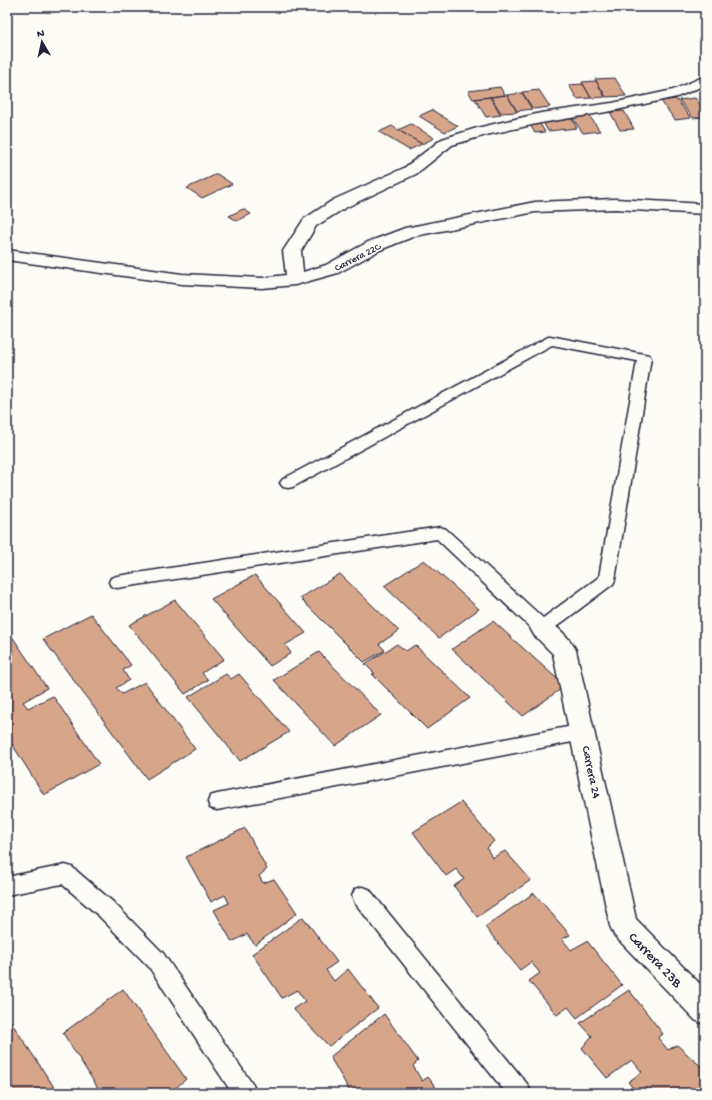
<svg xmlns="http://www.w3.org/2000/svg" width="712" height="1100" viewBox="0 0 712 1100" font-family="'Gochi Hand',sans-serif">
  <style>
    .building { fill: #d7a68a; stroke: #22223b }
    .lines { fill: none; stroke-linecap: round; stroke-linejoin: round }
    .lane-casing { stroke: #22223b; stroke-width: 3 }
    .street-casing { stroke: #22223b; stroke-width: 3 }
    .lane { fill: #fdfcf7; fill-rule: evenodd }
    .street { fill: #fdfcf7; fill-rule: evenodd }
    .labels { text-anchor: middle; stroke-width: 3; stroke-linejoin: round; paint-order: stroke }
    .far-street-label { font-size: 10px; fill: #22223b; stroke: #fdfcf7 }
    .street-label { font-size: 12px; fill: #22223b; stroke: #fdfcf7 }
    .near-street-label { font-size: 14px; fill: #22223b; stroke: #fdfcf7 }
  </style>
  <rect width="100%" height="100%" fill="#fdfcf7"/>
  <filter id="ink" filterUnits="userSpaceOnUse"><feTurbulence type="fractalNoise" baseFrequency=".025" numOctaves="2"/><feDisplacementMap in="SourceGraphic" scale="8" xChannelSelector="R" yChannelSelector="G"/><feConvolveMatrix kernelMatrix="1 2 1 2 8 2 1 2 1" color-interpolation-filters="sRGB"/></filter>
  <g filter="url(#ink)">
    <!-- building -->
    <g class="building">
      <polygon points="615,78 626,96 606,97 595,79"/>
      <polygon points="596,81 605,97 591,98 582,82"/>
      <polygon points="583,84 591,98 577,99 569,85"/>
      <polygon points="500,87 505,95 473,99 468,91"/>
      <polygon points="539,90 550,107 533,109 522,92"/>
      <polygon points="522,93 532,109 517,111 507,95"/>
      <polygon points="507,95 517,112 501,113 491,97"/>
      <polygon points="490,97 501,115 486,117 475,99"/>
      <polygon points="695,98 705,111 705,117 693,118 679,100"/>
      <polygon points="676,99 691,118 675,120 661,101"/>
      <polygon points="432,110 458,126 445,132 419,116"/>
      <polygon points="624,111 634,129 620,130 610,112"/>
      <polygon points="588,114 600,131 583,133 571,116"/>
      <polygon points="572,119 577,128 548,131 543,122"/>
      <polygon points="411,124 434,138 422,144 398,130"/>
      <polygon points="540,124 545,132 535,133 530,125"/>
      <polygon points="392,126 398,130 422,144 409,150 379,132"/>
      <polygon points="217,174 232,184 202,198 187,188"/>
      <polygon points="243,209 251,214 237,221 229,216"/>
      <polygon points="705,461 705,522 701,521"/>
      <polygon points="424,560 479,609 439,638 384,586"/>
      <polygon points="340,574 399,631 379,644 385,650 364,662 300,598"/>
      <polygon points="255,575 306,633 285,645 291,653 270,666 211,599"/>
      <polygon points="175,600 224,659 202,673 208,680 185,694 129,625"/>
      <polygon points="91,614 131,665 123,670 129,680 116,688 122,694 145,682 195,749 147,779 43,639"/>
      <polygon points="493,621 565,686 523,716 452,649"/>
      <polygon points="7,629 47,688 23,702 28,708 53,696 99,764 44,795 7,736"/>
      <polygon points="397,644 406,651 415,645 470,698 427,729 372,674 375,674 365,664"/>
      <polygon points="319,652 381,715 335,746 274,680"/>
      <polygon points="226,674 231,679 239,674 289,732 240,761 188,697"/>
      <polygon points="461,802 494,841 487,848 492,858 505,851 531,880 477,917 454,886 464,879 456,869 446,876 413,832"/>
      <polygon points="245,828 267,869 259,876 263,883 274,879 297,913 255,945 247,934 232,942 214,910 229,903 225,895 211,902 186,857"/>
      <polygon points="534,893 570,935 562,939 571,950 587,941 622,985 577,1018 568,1007 557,1015 529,981 540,973 531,962 520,970 485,927"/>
      <polygon points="303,917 337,962 326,970 334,981 348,969 378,1008 329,1046 293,1009 305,1001 297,990 282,998 252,954"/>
      <polygon points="123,989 186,1079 170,1093 101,1093 63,1033"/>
      <polygon points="629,990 663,1034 658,1038 668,1050 677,1045 705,1070 705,1093 637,1093 628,1082 642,1072 632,1060 607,1078 582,1048 592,1036 580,1023"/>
      <polygon points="384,1014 418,1061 413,1066 422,1081 428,1077 440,1093 351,1093 330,1057"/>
      <polygon points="7,1016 58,1093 7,1093"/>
    </g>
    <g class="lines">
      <!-- lane casing -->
      <g class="lane-casing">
        <g id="lane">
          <polygon points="550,336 644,354 649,355 651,358 615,580 613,584 548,633 542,635 536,633 437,539 117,588 111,586 109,582 111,578 117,576 440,527 446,529 543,618 599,577 637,361 552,345 293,487 288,488 283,487 280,483 283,479"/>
          <polygon points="583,724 589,727 592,732 589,737 583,740 217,810 210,808 208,802 210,796 217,794"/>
          <polygon points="65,865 72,867 113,902 163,953 253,1085 256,1093 232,1093 149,967 99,916 62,884 7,895 7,877"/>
          <polygon points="362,887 369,889 528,1085 531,1093 506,1093 355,903 352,896 355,889"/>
        </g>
      </g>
      <!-- street casing -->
      <g class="street-casing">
        <g id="street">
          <polygon points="705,76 705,85 677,97 612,111 541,123 486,135 452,145 416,174 345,208 316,226 301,251 303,272 326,265 368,242 405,228 535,202 615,199 705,204 705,214 615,209 535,212 415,236 380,250 338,273 295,285 262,288 182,284 7,260 7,250 182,274 262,278 286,275 283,251 304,219 333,200 404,168 442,139 477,128 541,113 612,103 673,90"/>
          <path d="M542,619C555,623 569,637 576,650L636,919L705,989V1025L695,1020L614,935L610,926L553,654L534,635L530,628L534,621Z"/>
        </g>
      </g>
      <!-- lane -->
      <use href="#lane" class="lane"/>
      <!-- street -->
      <use href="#street" class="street"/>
    </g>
  </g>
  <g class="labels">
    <!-- far-street labels -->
    <g class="far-street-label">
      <text transform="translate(357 256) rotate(-27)" y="4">Carrera 22C</text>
    </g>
    <!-- street labels -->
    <g class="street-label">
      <text transform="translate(592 772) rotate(78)" y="4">Carrera 24</text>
    </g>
    <!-- near-street labels -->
    <g class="near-street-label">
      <text transform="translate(656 959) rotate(46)" y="5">Carrera 23B</text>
    </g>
  </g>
  <!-- margin -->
  <rect width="712" height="1100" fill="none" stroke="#fdfcf7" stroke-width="24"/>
  <rect x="12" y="12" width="688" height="1076" fill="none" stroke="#22223b" stroke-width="1.5" filter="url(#ink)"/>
  <!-- north arrow -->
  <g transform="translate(42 42) rotate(351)" stroke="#fdfcf7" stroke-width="3" paint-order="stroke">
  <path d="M0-3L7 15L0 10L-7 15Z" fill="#22223b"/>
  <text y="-6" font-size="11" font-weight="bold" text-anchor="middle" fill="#22223b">N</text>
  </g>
</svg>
